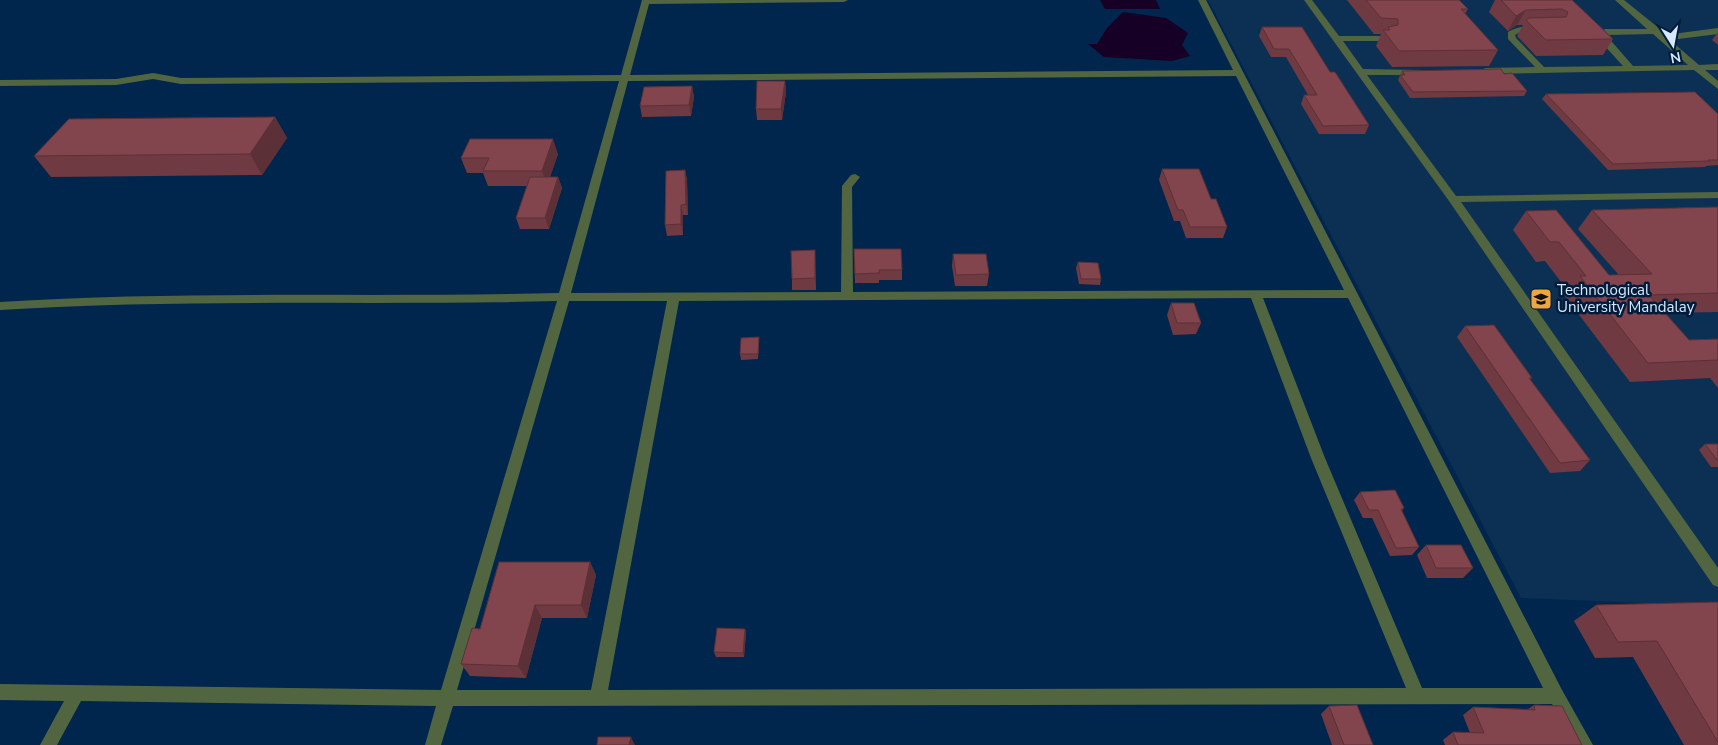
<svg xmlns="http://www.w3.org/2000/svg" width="1718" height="745" viewBox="0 0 1718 745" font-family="'Nunito Sans',sans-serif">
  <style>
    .built { fill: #0c3053 }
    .water { fill: #170025 }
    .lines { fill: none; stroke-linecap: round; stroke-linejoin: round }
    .minor { fill: #516640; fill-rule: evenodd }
    .wall { fill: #703a42 }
    .shaded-wall { fill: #5b3036 }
    .building { fill: #82444d; stroke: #5b3036 }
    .labels { text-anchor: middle; stroke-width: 5; stroke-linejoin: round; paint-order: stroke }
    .poi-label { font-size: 15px; fill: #d6e8fc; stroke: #001c3a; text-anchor: start }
  </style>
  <rect width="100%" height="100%" fill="#00264d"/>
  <!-- built -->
  <polygon class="built" points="1208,0 1718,0 1718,606 1521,598"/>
  <!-- water -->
  <g class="water">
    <polygon points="1100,0 1156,0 1160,9 1105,9"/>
    <polygon points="1123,12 1166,18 1188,33 1182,45 1190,56 1172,61 1104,57 1088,44 1097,44 1107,28"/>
  </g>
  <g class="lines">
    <!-- minor -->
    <g class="minor">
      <path d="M642,0H848L844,2L649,4L630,75L1233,70L1198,0H1206L1562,690L1593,745H1576L1552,704L453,706L441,745H425L436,706L81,701L57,745H40L64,701L0,700V684L441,690L557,301C371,306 185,298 0,310V302C186,290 373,298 559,293L619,81L181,84L153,79L116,85L0,86V80L116,79L153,73L181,78L621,75ZM1236,76L1344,290L853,292L852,187L860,177L855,174L851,175L842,186L841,292L571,293L628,81ZM1251,298L1311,458L1406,688L608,690L679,301ZM1263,298H1348L1543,688H1422L1325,458ZM569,301H667L591,690H457Z"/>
      <polygon points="1304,0 1312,0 1339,36 1389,36 1389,40 1386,41 1343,41 1363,69 1421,70 1421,74 1418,75 1367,75 1456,196 1718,192 1718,198 1461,202 1718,568 1718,587 1713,585 1449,201"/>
      <path d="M1615,0H1624L1660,29L1665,35L1718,28V34L1670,40L1699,65L1718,64V70H1705L1718,81V89L1694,70L1485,74L1481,71L1485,68L1535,67L1508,39V32C1517,26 1534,24 1542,30C1535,36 1524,29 1515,35L1516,38L1544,67L1623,66L1603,44L1598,35L1605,29H1647ZM1653,34L1688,65L1633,66L1606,35Z"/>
    </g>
  </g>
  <!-- wall -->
  <g class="wall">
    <polygon points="1347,0 1459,0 1468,9 1465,14 1498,50 1489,66 1392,67 1376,46 1381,34 1374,34"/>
    <polygon points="1495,0 1572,0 1613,39 1603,55 1536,56 1517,36 1523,25 1517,25 1508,31 1489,12"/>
    <polygon points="1262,27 1330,72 1369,125 1365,134 1319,134 1301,104 1304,95 1308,95 1286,57 1271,57 1259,36"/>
    <polygon points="1718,32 1718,45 1712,40"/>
    <polygon points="1402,71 1504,74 1527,91 1524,96 1410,98 1398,80"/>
    <polygon points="785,81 786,92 782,120 757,120 756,109"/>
    <polygon points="692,86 694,97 691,116 642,117 640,106"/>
    <polygon points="1546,94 1718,114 1718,165 1706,166 1705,167 1608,170 1542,99"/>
    <polygon points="275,117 287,138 262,175 51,177 34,156"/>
    <polygon points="558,154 550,177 558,177 562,188 549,229 520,229 516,218 527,186 488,186 483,173 467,173 461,158"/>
    <polygon points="1162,169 1211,199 1227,227 1223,238 1186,238 1180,221 1174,221 1159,180"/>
    <polygon points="685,170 687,180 688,215 683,215 683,235 667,236 665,225"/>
    <polygon points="1718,207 1718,312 1665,313 1689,340 1718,339 1718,388 1710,378 1630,382 1564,295 1568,291 1545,261 1536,262 1513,230 1526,211 1609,275 1619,275 1578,229 1592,210"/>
    <polygon points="854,249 902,270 902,280 879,280 879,283 855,283"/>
    <polygon points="815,250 816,290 792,290 792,279"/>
    <polygon points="953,254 989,274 987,286 955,286 952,266"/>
    <polygon points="1078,262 1101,279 1100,285 1079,284 1076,268"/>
    <polygon points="1171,303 1201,323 1196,334 1173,335 1167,315"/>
    <polygon points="1465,326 1532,378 1530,379 1590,460 1580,471 1550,473 1457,337"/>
    <polygon points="759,337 759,343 758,359 741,360 740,354"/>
    <polygon points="1705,444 1718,444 1718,467 1711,467 1699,450"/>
    <polygon points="1360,492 1404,508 1402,511 1419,547 1412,555 1390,556 1372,518 1363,518 1354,500"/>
    <polygon points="1426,545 1473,568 1463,578 1427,578 1417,555"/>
    <polygon points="590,562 596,575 587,618 542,618 526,678 470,676 461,664 480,629"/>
    <polygon points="1718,602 1718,745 1684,745 1633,657 1595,658 1574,621 1596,605"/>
    <polygon points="745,629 746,633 744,657 716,657 714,652"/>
    <polygon points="1534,705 1582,745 1445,745 1443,740 1453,732 1470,733 1463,715 1473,707 1528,709"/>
    <polygon points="1329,706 1373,745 1332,745 1321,714"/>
  </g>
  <!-- shaded-wall -->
  <g class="shaded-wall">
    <polygon points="1526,10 1517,25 1508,31 1516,16"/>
    <polygon points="785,81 786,92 782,120 781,109"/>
    <polygon points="692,86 694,97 691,116 689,105"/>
    <polygon points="275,117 287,138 262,175 250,154"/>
    <polygon points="553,139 558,154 547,186 542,171"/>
    <polygon points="685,170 687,180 688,215 686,204"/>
    <polygon points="558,177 562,188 549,229 545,218"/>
    <polygon points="681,205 683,215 683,235 681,224"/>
    <polygon points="590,562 596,575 587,618 581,605"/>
    <polygon points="535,605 542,618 526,678 518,666"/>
    <polygon points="745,629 746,633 744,657 743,653"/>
    <polygon points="631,737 635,745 629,745"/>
  </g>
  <!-- building -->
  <g class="building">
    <polygon points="1366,0 1459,0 1468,9 1461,9 1498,50 1399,51 1383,30 1390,30 1388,27 1398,25 1398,19 1381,18"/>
    <polygon points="1501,0 1572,0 1613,39 1546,40 1526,20 1529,18 1566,17 1568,12 1562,9 1526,10 1516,16"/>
    <polygon points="1262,27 1302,27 1330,72 1335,72 1369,125 1323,126 1304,95 1317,95 1289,49 1274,49"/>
    <polygon points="1501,69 1504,74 1512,73 1527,91 1413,92 1400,75 1405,75 1402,71"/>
    <polygon points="757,81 785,81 781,109 756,109"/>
    <polygon points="692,86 689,105 640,106 644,87"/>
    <polygon points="1695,92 1718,114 1718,160 1708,160 1710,161 1613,164 1546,94"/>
    <polygon points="275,117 250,154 34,156 69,119"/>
    <polygon points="470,139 553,139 542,171 483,171 489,158 461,158"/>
    <polygon points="1162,169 1199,169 1211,199 1216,199 1227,227 1190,227 1183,210 1178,210"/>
    <polygon points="685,170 686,204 681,205 681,224 665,225 666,171"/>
    <polygon points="530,177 558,177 545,218 516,218"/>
    <polygon points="1718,207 1718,293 1649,295 1689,340 1718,339 1718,360 1648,363 1580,276 1586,276 1559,242 1550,242 1526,211 1556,210 1609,275 1652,274 1592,210"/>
    <polygon points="854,249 901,249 902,270 879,270 880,273 855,274"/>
    <polygon points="815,250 815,278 792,279 791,251"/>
    <polygon points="953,254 986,254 989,274 956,275"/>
    <polygon points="1078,262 1098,263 1101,279 1081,279"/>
    <polygon points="1171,303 1194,303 1201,323 1177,323"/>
    <polygon points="1494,325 1532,378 1529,378 1590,460 1560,463 1465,326"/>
    <polygon points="759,337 758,354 740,354 741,338"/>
    <polygon points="1705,444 1718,444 1718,461"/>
    <polygon points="1395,490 1404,508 1401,509 1419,547 1396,548 1378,510 1369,510 1360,492"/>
    <polygon points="1426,545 1461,545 1473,568 1436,568"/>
    <polygon points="499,562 590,562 581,605 535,605 518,666 461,664 472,628 480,629"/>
    <polygon points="1718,602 1718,742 1657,641 1618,642 1596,605"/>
    <polygon points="717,628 745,629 743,653 714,652"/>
    <polygon points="1357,705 1373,745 1344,745 1329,706"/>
    <polygon points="1534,705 1562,706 1582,745 1458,745 1453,732 1484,733 1473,707 1535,710"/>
    <polygon points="598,737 631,737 629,745 597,745"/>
  </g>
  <!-- icons -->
  <defs>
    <g id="university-square" transform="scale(1.125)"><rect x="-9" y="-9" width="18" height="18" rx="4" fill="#f0a63e" stroke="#001c3a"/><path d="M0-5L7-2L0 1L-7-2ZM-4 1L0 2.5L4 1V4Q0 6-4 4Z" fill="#111"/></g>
  </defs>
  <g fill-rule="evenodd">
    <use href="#university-square" x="1541" y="299"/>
  </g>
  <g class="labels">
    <!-- poi labels -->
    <g class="poi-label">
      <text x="1557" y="295">Technological<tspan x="1557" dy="17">University Mandalay</tspan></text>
    </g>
  </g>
  <!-- north arrow -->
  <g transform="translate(1673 45) rotate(169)" stroke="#001c3a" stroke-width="4" paint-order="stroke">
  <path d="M0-4L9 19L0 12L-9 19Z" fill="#d6e8fc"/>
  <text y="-8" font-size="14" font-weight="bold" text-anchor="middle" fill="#d6e8fc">N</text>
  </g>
</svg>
